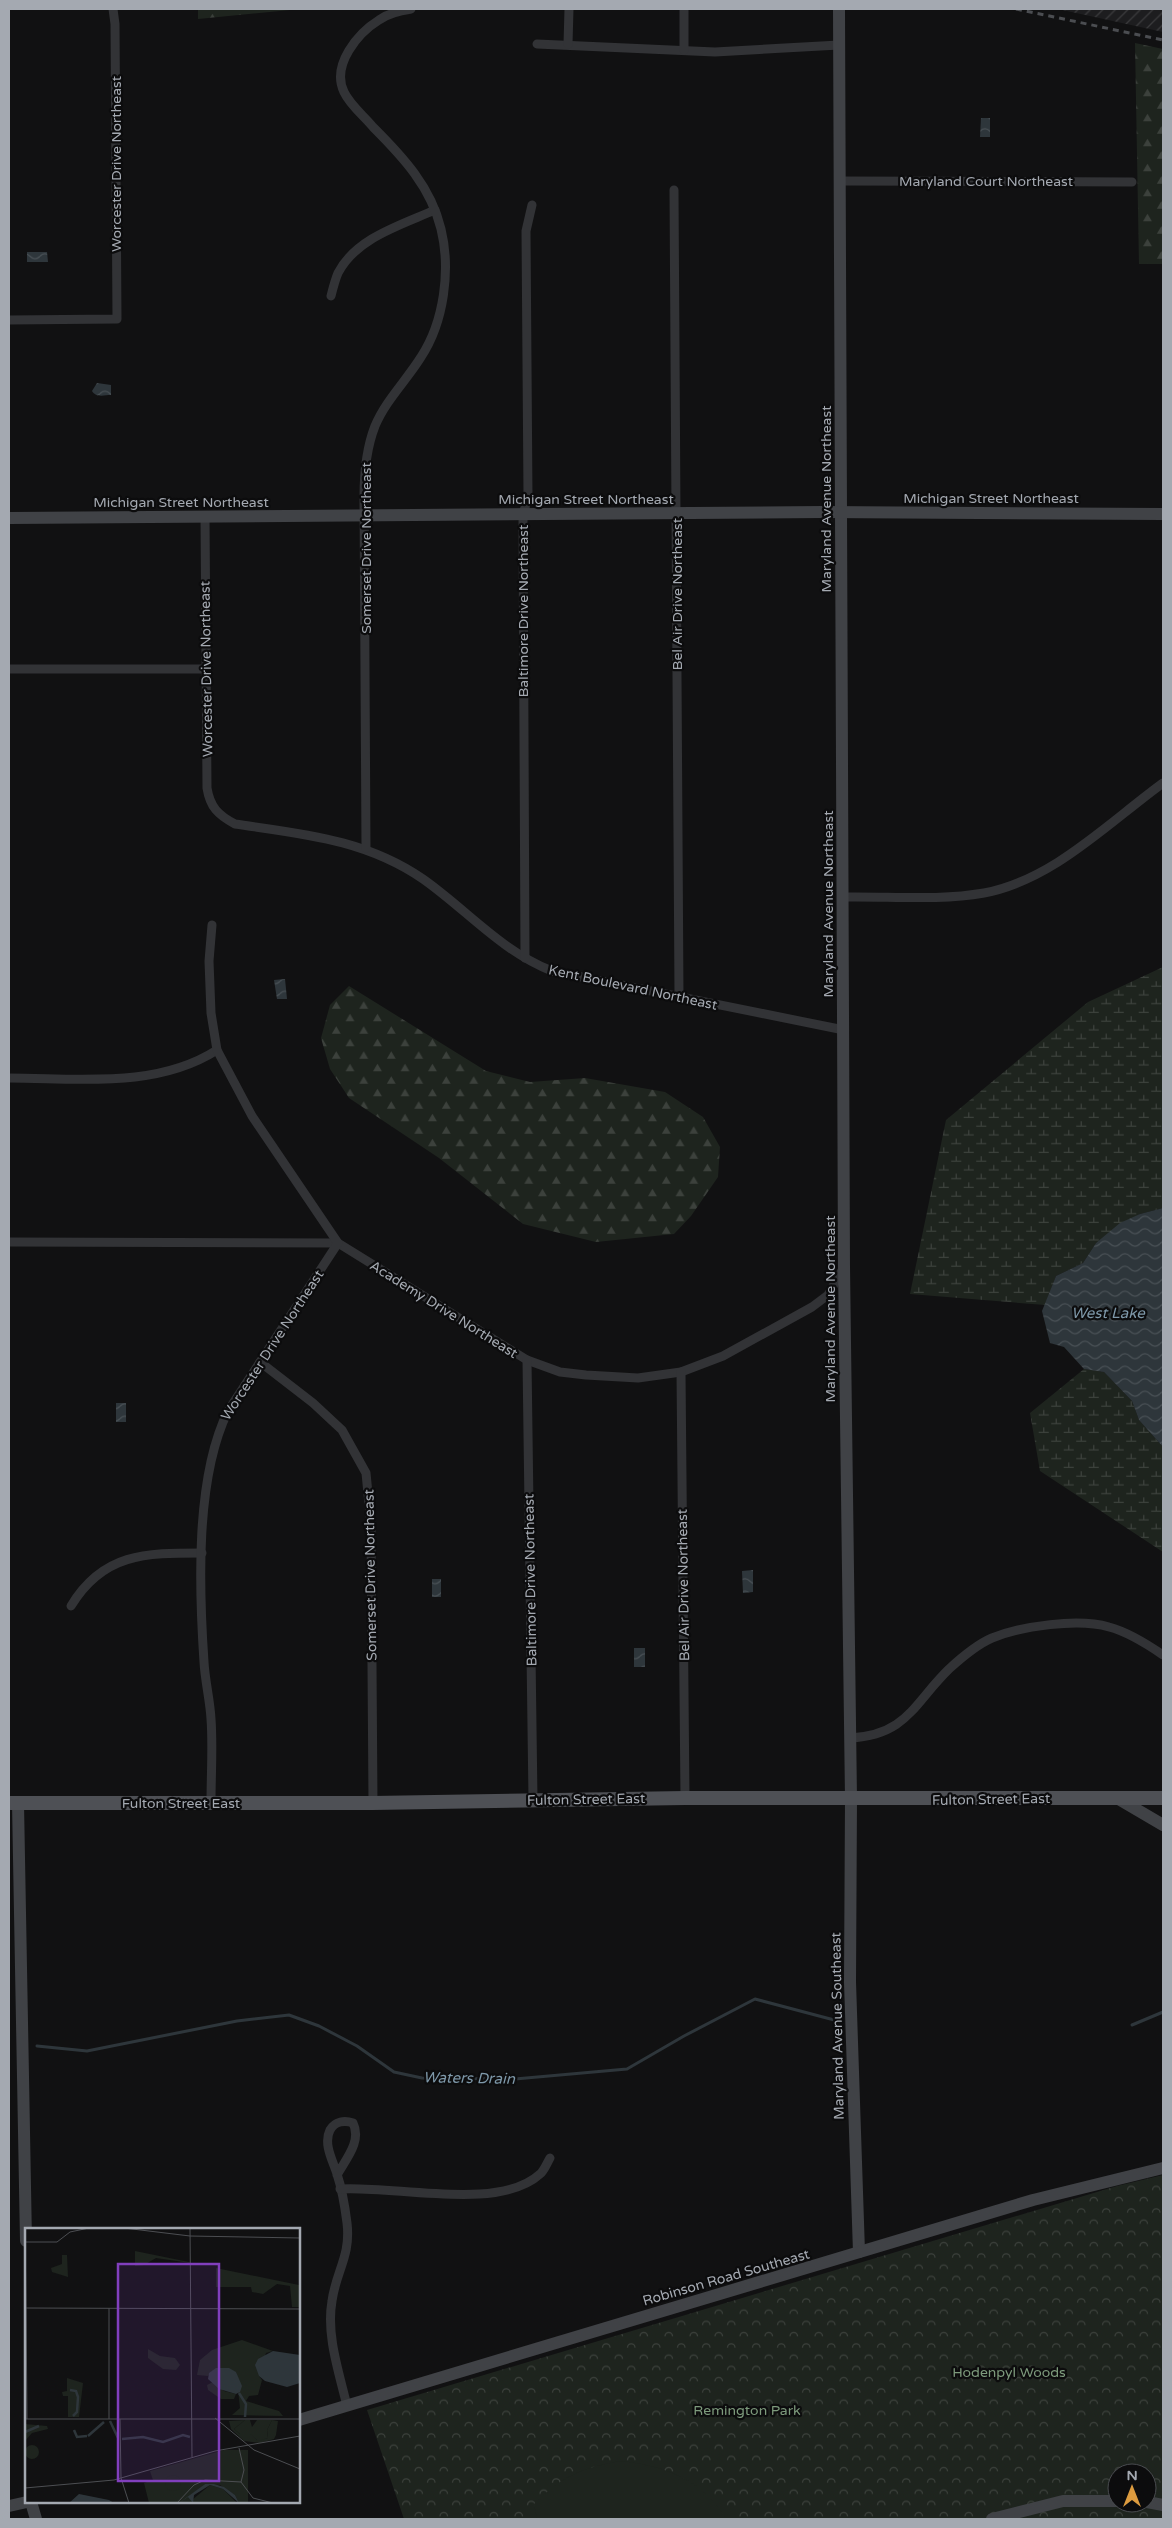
<svg xmlns="http://www.w3.org/2000/svg" width="1172" height="2528" viewBox="0 0 1172 2528" font-family="'Varela Round',sans-serif">
  <style>
    .industrial { fill: url(#industrial-furrows) }
    .forest { fill: url(#forest-firs) }
    .wetland { fill: url(#wetland-marsh) }
    .park { fill: url(#park-crowns); fill-rule: evenodd }
    .pitch { fill: #1e241e }
    .water { fill: url(#water-waves) }
    .lines { fill: none; stroke-linecap: round; stroke-linejoin: round }
    .stream { stroke: #2e363b; stroke-width: 3 }
    .street { stroke: #323336; stroke-width: 9 }
    .secondary { stroke: #404246; stroke-width: 12 }
    .primary { stroke: #4e5055; stroke-width: 14 }
    .rail { stroke: #4b4d51; stroke-width: 3; stroke-dasharray: 6 5; stroke-linecap: butt }
    .labels { text-anchor: middle; stroke-width: 4.5; stroke-linejoin: round; paint-order: stroke }
    .street-label { font-size: 14px; fill: #a4a9b1; stroke: #0c0c0d }
    .park-label { font-size: 14px; fill: #7d9a7c; stroke: #0c0c0d }
    .water-label { font-size: 15px; font-style: italic; fill: #7e98a9; stroke: #0c0c0d }
    .inset-river { fill: none; stroke: #2e363b; stroke-width: 2.5 }
    .inset-road { fill: none; stroke: #4c4e52; stroke-width: 1 }
    .view { fill: #813fbd; fill-opacity: 0.15; stroke: #813fbd; stroke-width: 2.5 }
    .inset-edge { fill: none; stroke: #a4a9b1; stroke-width: 2.5 }
  </style>
  <defs>
    <pattern id="industrial-furrows" width="10" height="10" patternUnits="userSpaceOnUse" patternTransform="scale(1.25)"><rect width="10" height="10" fill="#1d1d1f"/><path d="M-1 1l2-2M0 10L10 0M9 11l2-2" fill="none" stroke="#3b3b3d"/></pattern>
    <pattern id="forest-firs" width="22" height="20" patternUnits="userSpaceOnUse" patternTransform="scale(1.25)"><rect width="22" height="20" fill="#1e241e"/><path d="M5 1l3.5 6h-7zM16 11l3.5 6h-7z" fill="#3c413c"/></pattern>
    <pattern id="wetland-marsh" width="20" height="14" patternUnits="userSpaceOnUse" patternTransform="scale(1.25)"><rect width="20" height="14" fill="#1e241e"/><path d="M1 5h8M5 5V1M11 12h8M15 12V8" fill="none" stroke="#3c413c"/></pattern>
    <pattern id="park-crowns" width="20" height="18" patternUnits="userSpaceOnUse" patternTransform="scale(1.25)"><rect width="20" height="18" fill="#1e241e"/><path d="M2 6a3 3 0 1 1 6 0M12 15a3 3 0 1 1 6 0" fill="none" stroke="#3c413c"/></pattern>
    <pattern id="water-waves" width="16" height="10" patternUnits="userSpaceOnUse" patternTransform="scale(1.25)"><rect width="16" height="10" fill="#2e363b"/><path d="M0 5q4-4 8 0t8 0" fill="none" stroke="#495055"/></pattern>
  </defs>
  <rect width="100%" height="100%" fill="#111112"/>
  <!-- industrial -->
  <polygon class="industrial" points="1058,9 1163,9 1163,32"/>
  <!-- forest -->
  <g class="forest">
    <polygon points="198,9 300,9 198,19"/>
    <polygon points="1135,43 1163,49 1163,264 1139,264"/>
    <polygon points="349,986 486,1071 530,1082 585,1078 665,1092 703,1117 720,1147 718,1177 691,1216 674,1234 596,1242 523,1224 439,1158 349,1098 330,1069 321,1038 330,1005"/>
  </g>
  <!-- wetland -->
  <g class="wetland">
    <polygon points="1163,967 1163,1208 1140,1214 1096,1243 1083,1263 1056,1276 1045,1305 910,1294 946,1120 1088,1002"/>
    <polygon points="1084,1369 1104,1372 1132,1401 1139,1420 1163,1447 1163,1552 1040,1471 1030,1413"/>
  </g>
  <!-- park -->
  <path class="park" d="M1163,2175V2519H404L367,2410L1117,2186ZM1117,2473H1147V2503H1117Z"/>
  <!-- pitch -->
  <path class="pitch" d="M621,2461C664,2466 703,2479 726,2519H537L534,2504C561,2477 583,2467 621,2461Z"/>
  <!-- water -->
  <g class="water">
    <polygon points="981,118 990,118 990,137 980,137"/>
    <polygon points="27,252 47,252 48,262 27,262"/>
    <path d="M97,383L111,385V395C104,395 96,398 92,391Z"/>
    <polygon points="285,979 287,999 277,999 274,980"/>
    <polygon points="1163,1208 1163,1447 1139,1420 1132,1401 1104,1372 1084,1369 1064,1347 1050,1343 1042,1311 1056,1276 1083,1263 1096,1243 1120,1223 1140,1214"/>
    <rect x="116" y="1403" width="10" height="19"/>
    <polygon points="753,1570 753,1592 743,1593 742,1571"/>
    <rect x="432" y="1579" width="9" height="18"/>
    <rect x="634" y="1648" width="11" height="19"/>
  </g>
  <g class="lines">
    <!-- stream -->
    <g class="stream">
      <polyline points="1132,2025 1163,2012"/>
      <polyline points="37,2046 87,2051 237,2021 289,2015 319,2026 357,2046 394,2072 422,2078 515,2079 627,2069 684,2036 755,1999 838,2021"/>
    </g>
    <!-- street -->
    <g class="street">
      <polyline points="537,44 715,52 839,45"/>
      <polyline points="568,44 569,9"/>
      <polyline points="684,50 684,9"/>
      <polyline points="841,181 1132,182"/>
      <polyline points="674,190 679,997"/>
      <path d="M331,296C333,288 335,280 338,273C356,238 401,225 435,210"/>
      <polyline points="9,320 117,319 115,24 113,9"/>
      <path d="M205,517L207,788C210,807 218,815 235,824C302,834 365,839 423,879C467,910 501,951 552,971L844,1030"/>
      <polyline points="9,669 205,669"/>
      <path d="M366,848L364,497C364,473 366,449 375,426C386,400 406,381 421,357C444,322 451,270 441,229C431,187 403,157 373,127C364,116 350,105 344,92C331,65 358,33 379,20C389,13 400,11 411,9"/>
      <path d="M843,897C889,896 938,901 984,893C1053,880 1108,823 1163,783"/>
      <polyline points="525,958 523,515 528,496 526,231 532,205"/>
      <path d="M9,1078C78,1078 156,1089 217,1050"/>
      <polyline points="9,1242 338,1243 527,1360 560,1372 586,1375 638,1378 681,1372 723,1356 812,1307 828,1295 844,1267"/>
      <polyline points="527,1360 533,1800"/>
      <polyline points="260,1362 313,1403 342,1430 366,1473 371,1525 373,1803"/>
      <polyline points="681,1372 685,1798"/>
      <path d="M71,1606C103,1553 145,1553 202,1553"/>
      <path d="M850,1738C907,1735 913,1704 949,1669C961,1658 978,1644 992,1638C1022,1626 1078,1618 1109,1627C1128,1632 1147,1644 1163,1655"/>
      <path d="M211,1802C211,1775 213,1746 211,1719C210,1700 205,1681 204,1662C199,1588 195,1478 228,1411L338,1243L252,1116L217,1050L211,1013L209,961L212,925"/>
      <path d="M337,2175C346,2159 362,2141 353,2123C345,2120 335,2121 330,2130C323,2144 333,2161 337,2174C342,2189 345,2207 347,2223C351,2256 336,2271 332,2301C326,2335 339,2372 347,2406"/>
      <path d="M340,2189C393,2185 499,2212 540,2174C544,2171 547,2163 550,2158"/>
    </g>
    <!-- secondary -->
    <g class="secondary">
      <polyline points="839,9 844,1266 851,1799 850,1982 859,2252"/>
      <polyline points="9,518 823,512 1163,514"/>
      <polyline points="1117,1798 1163,1825"/>
      <polyline points="18,1803 26,2241"/>
      <polyline points="299,2420 1033,2200 1163,2168"/>
      <polyline points="31,2502 36,2519"/>
      <polyline points="1147,2502 1163,2505"/>
      <polyline points="9,2506 27,2502"/>
      <polyline points="992,2519 1063,2501 1117,2501"/>
    </g>
    <!-- primary -->
    <polyline class="primary" points="9,1803 373,1803 685,1798 1163,1798"/>
    <!-- rail -->
    <polyline class="rail" points="1016,9 1163,40"/>
  </g>
  <g class="labels">
    <!-- street labels -->
    <g class="street-label">
      <text transform="translate(116 164) rotate(-90)" y="5">Worcester Drive Northeast</text>
      <text x="986" y="186">Maryland Court Northeast</text>
      <text x="991" y="503">Michigan Street Northeast</text>
      <text x="586" y="504">Michigan Street Northeast</text>
      <text transform="translate(826 499) rotate(-90)" y="5">Maryland Avenue Northeast</text>
      <text x="181" y="507">Michigan Street Northeast</text>
      <text transform="translate(366 548) rotate(-90)" y="5">Somerset Drive Northeast</text>
      <text transform="translate(677 594) rotate(-90)" y="5">Bel Air Drive Northeast</text>
      <text transform="translate(523 611) rotate(-90)" y="5">Baltimore Drive Northeast</text>
      <text transform="translate(206 669) rotate(-91)" y="5">Worcester Drive Northeast</text>
      <text transform="translate(828 904) rotate(-90)" y="5">Maryland Avenue Northeast</text>
      <text transform="translate(633 987) rotate(12)" y="5">Kent Boulevard Northeast</text>
      <text transform="translate(444 1309) rotate(32)" y="5">Academy Drive Northeast</text>
      <text transform="translate(830 1309) rotate(-90)" y="5">Maryland Avenue Northeast</text>
      <text transform="translate(272 1345) rotate(-57)" y="5">Worcester Drive Northeast</text>
      <text transform="translate(370 1575) rotate(-91)" y="5">Somerset Drive Northeast</text>
      <text transform="translate(530 1580) rotate(-91)" y="5">Baltimore Drive Northeast</text>
      <text transform="translate(683 1585) rotate(-91)" y="5">Bel Air Drive Northeast</text>
      <text transform="translate(586 1799) rotate(-1)" y="5">Fulton Street East</text>
      <text transform="translate(991 1799) rotate(-1)" y="5">Fulton Street East</text>
      <text x="181" y="1808">Fulton Street East</text>
      <text transform="translate(837 2026) rotate(-91)" y="5">Maryland Avenue Southeast</text>
      <text transform="translate(726 2277) rotate(-16)" y="5">Robinson Road Southeast</text>
    </g>
    <!-- park labels -->
    <g class="park-label">
      <text x="1009" y="2377">Hodenpyl Woods</text>
      <text x="747" y="2415">Remington Park</text>
    </g>
    <!-- water labels -->
    <g class="water-label">
      <text x="1108" y="1318">West Lake</text>
      <text transform="translate(469 2078) rotate(1)" y="5">Waters Drain</text>
    </g>
  </g>
  <!-- overview -->
  <g transform="translate(25 2228)">
    <rect width="275" height="275" fill="#111112"/>
    <path d="M110,23L164,34L165,35L131,30L119,37L110,38ZM37,27H42L43,49L27,44L26,40L37,36ZM191,40L274,57L275,79H267L265,58L252,56L238,66L227,64L226,59H191ZM123,121L135,128L150,130L155,137L151,142L138,141L123,130ZM42,150L58,155L54,189H43V168H38L37,164L42,163ZM220,192L209,201L215,206H226L232,212L243,210L242,202L247,192L253,193L251,207L249,211L235,215L219,213L206,201L204,193ZM0,196L22,198L23,201L7,205L0,213Z" fill="#1e241e"/>
    <path d="M217,112L248,123L241,125L234,148L237,152L233,167L224,168L221,173L254,183L258,188L207,187L215,180L211,144L187,143L183,148L172,147L175,132L187,122ZM188,154L199,163L211,166L209,171H196L183,162L182,157ZM220,192H225L227,199L232,192H247L242,202L243,210L233,213L225,206H215L209,201ZM185,257L198,261L212,275H156L167,272Z" fill="#1e241e"/>
    <path d="M199,222H223V275H214L210,267L195,257L180,256L167,266V275H124L119,255L128,252L125,243Z" fill="#1e241e"/>
    <path d="M0 224a7 7 0 1 1 14 0a7 7 0 1 1-14 0ZM140 255a8 8 0 1 1 16 0a8 8 0 1 1-16 0Z" fill="#1e241e"/>
    <path d="M248,123L275,127V155L262,159L240,153L234,148L230,137L233,131ZM191,140H204L211,144L217,158L215,164L211,166L194,161L183,151L184,145ZM180,256H189L199,259L210,267L214,275L198,261L185,257L169,267L168,275L163,269L154,275ZM54,266L84,272L89,275H44Z" fill="#2e363b"/>
    <path class="inset-river" d="M45,162L51,163L53,169L52,184L48,188M214,165L221,176L220,189M85,193L93,210M49,202L52,209L62,208M0,204L14,198M63,208L79,194M97,211L118,209L138,214L158,207L165,209"/>
    <path class="inset-road" d="M0,0L1,80M99,0L165,8L275,10M165,0L167,229M0,14H32L45,4L64,0M0,80L275,81M1,80L2,191M84,80V191M190,190L229,222L275,241M0,191H275M95,191L96,250M214,220L219,242L216,254M96,250L104,275M216,254L228,270L248,275M0,260L89,252L190,223L275,208M152,275L169,257L180,252L216,254"/>
    <path class="view" d="M93,36H194V253H93Z"/>
    <rect width="275" height="275" class="inset-edge"/>
  </g>
  <!-- border -->
  <rect width="1172" height="2528" fill="none" stroke="#a4a9b1" stroke-width="20"/>
  <!-- north arrow -->
  <g transform="translate(1132 2488)"><circle r="24" fill="#0c0c0d" stroke="#494b4f"/>
  <path d="M0-4L9 19L0 12L-9 19Z" fill="#dc9b3f"/>
  <text y="-8" font-size="14" font-weight="bold" text-anchor="middle" fill="#a4a9b1">N</text>
  </g>
</svg>
